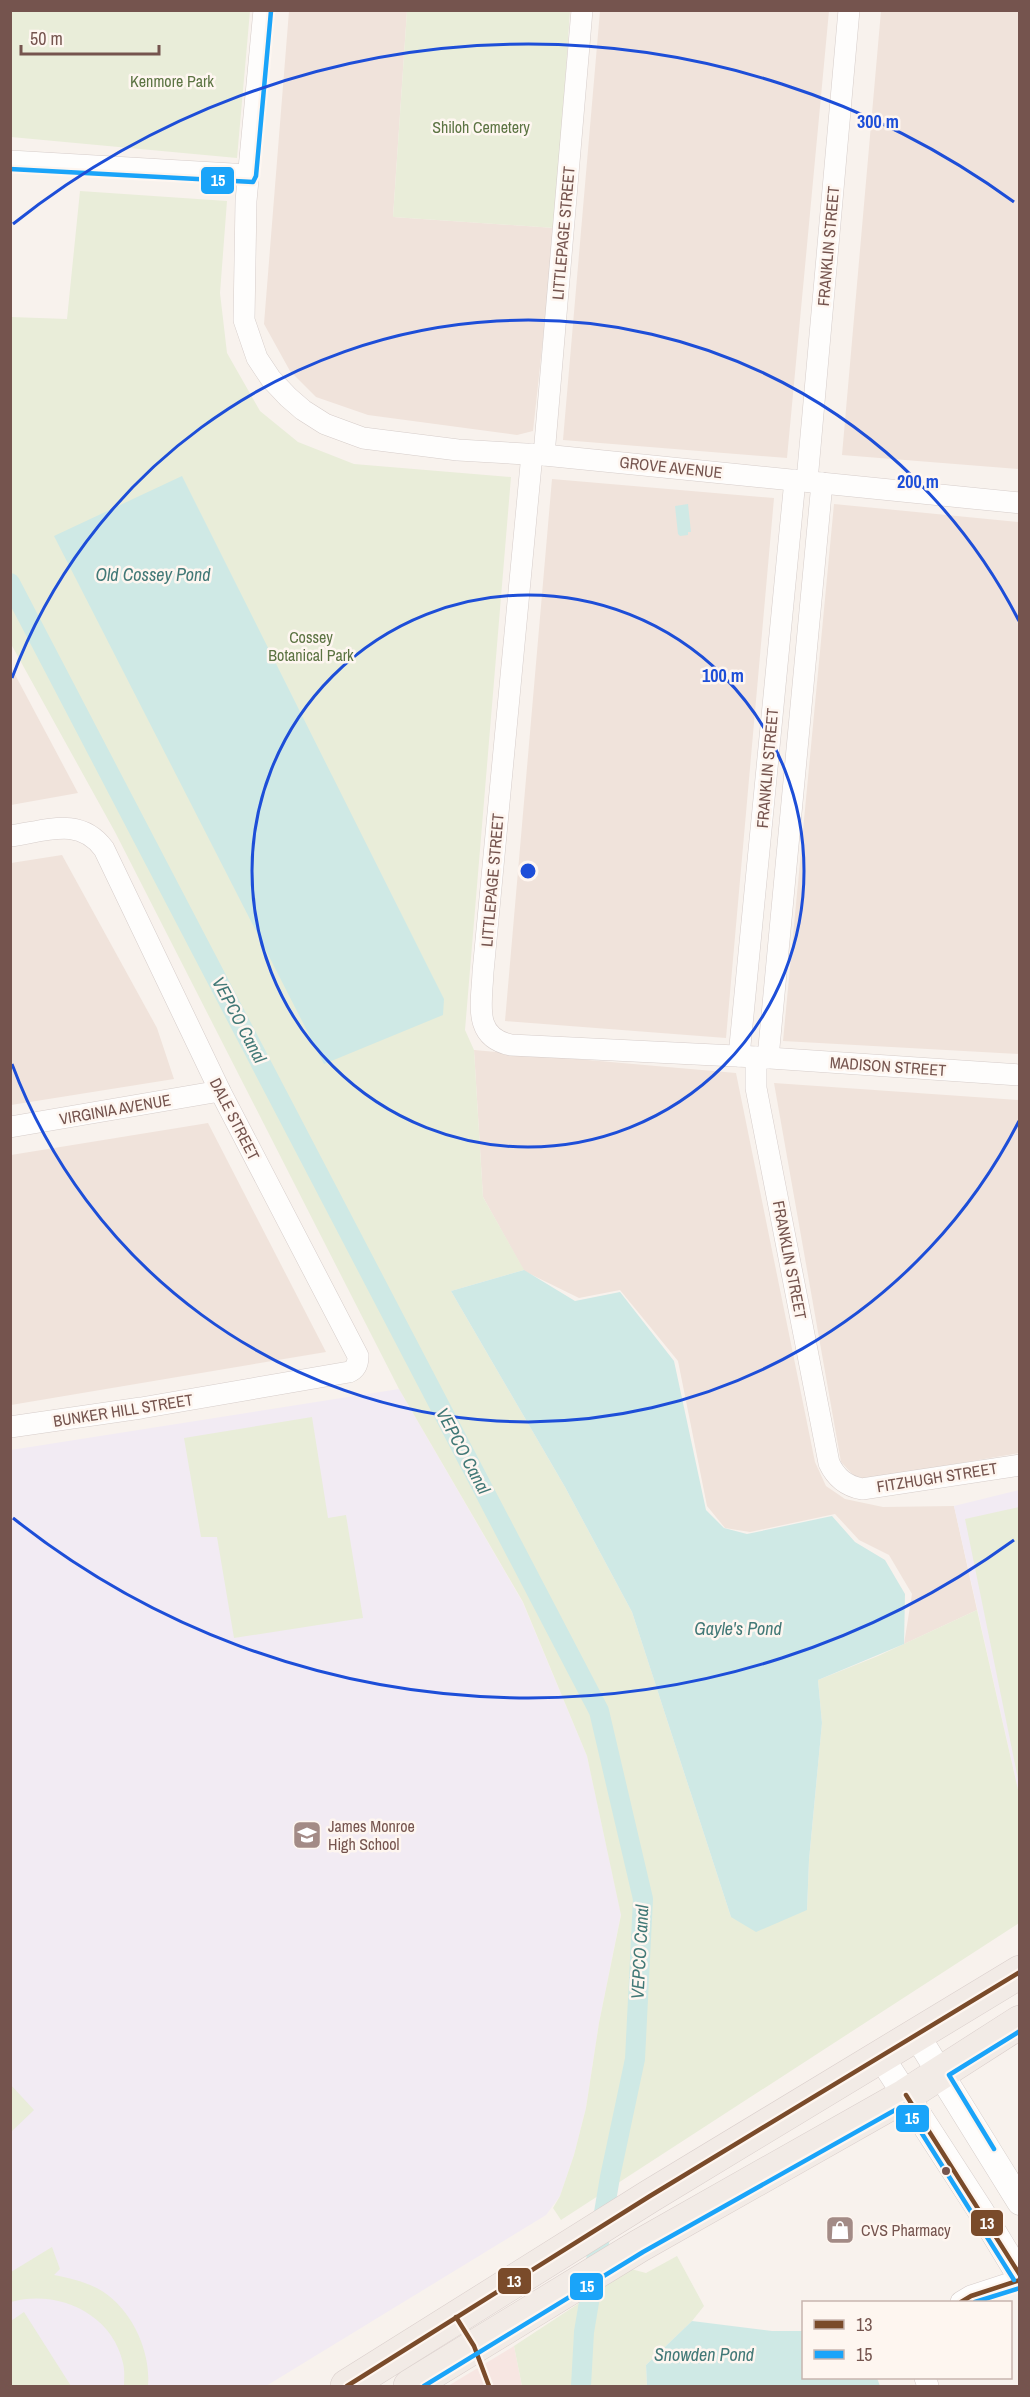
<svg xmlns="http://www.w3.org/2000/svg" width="1030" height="2397" viewBox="0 0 1030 2397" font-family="'Archivo Narrow',sans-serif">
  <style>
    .residential { fill: #f0e3db }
    .commercial { fill: #f7e6e2 }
    .education { fill: #f2ebf3 }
    .green { fill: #e9edd9 }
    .water { fill: #cfe9e5 }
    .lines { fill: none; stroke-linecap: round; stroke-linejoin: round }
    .canal { stroke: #cfe9e5; stroke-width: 20 }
    .minor-casing { stroke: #d6cdca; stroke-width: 22 }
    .tertiary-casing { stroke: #d6cdca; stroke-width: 27 }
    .primary-casing { stroke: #d9cecb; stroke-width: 34 }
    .minor { stroke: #fefdfc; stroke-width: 21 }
    .tertiary { stroke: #fefdfc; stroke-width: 26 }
    .primary { stroke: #f2ebe6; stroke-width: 33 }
    .bus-1-casing { stroke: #fef6f0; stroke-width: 9 }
    .bus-2-casing { stroke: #fef6f0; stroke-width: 9 }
    .bus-1 { stroke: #7a4b2a; stroke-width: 4.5 }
    .bus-2 { stroke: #1aa4f9; stroke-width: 4.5 }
    .ring { fill: none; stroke: #1d4ed8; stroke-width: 3 }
    .bus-dot { fill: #75544e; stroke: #fef6f0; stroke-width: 2 }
    .labels { text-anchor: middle; stroke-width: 5; stroke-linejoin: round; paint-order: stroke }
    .park-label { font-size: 16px; fill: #5c7443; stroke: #fef6f0 }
    .street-label { font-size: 16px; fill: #75544e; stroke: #fef6f0 }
    .poi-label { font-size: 16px; fill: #75544e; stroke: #fef6f0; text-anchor: start }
    .water-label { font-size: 18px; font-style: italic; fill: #427977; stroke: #fef6f0 }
    .centre { fill: #1d4ed8; stroke: #fef6f0; stroke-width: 3 }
    .ring-label { font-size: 18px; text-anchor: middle; font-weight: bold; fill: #1d4ed8; stroke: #fef6f0; stroke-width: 5; stroke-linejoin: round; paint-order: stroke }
    .line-badge { stroke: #fef6f0; stroke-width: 2 }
    .badge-label { font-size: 16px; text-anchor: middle; font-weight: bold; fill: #fff }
  </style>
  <rect width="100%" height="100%" fill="#f8f2ed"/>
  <!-- residential -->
  <g class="residential">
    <polygon points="289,11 407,11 393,217 555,228 533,431 517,435 368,415 316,397 290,371 264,324"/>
    <polygon points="600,11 829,11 787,458 563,440"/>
    <polygon points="881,11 1019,11 1019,469 842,455"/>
    <polygon points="552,479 774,498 726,1038 505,1021"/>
    <polygon points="834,504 1019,522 1019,1054 783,1041"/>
    <polygon points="11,667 78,793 11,805"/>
    <polygon points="62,855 157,1028 174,1079 11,1105 11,863"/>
    <polygon points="474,1050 736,1073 815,1462 826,1486 845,1499 883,1507 954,1506 977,1610 904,1644 912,1594 889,1555 859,1540 835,1514 750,1532 725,1528 707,1506 678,1361 620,1290 579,1298 524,1271 483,1197"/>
    <polygon points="774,1083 1019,1100 1019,1453 867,1479 854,1476 841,1462"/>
    <polygon points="208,1123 326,1352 11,1405 11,1155"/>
  </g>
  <!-- commercial -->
  <polygon class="commercial" points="514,2346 522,2386 448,2386"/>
  <!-- education -->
  <g class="education">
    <polygon points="399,1389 523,1603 587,1756 621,1914 599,2023 586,2108 574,2155 560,2196 546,2215 266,2386 11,2386 11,1450"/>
    <polygon points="1019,1490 1019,1794 954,1506"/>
  </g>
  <!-- green -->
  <g class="green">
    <polygon points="10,11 250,11 237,158 11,137"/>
    <polygon points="407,11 570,11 555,228 393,217"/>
    <polygon points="80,191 227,201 220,293 227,353 260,411 298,442 354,464 511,477 465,1030 474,1050 483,1197 524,1270 451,1291 565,1487 632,1612 731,1917 807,1910 809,1860 822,1723 818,1680 878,1656 977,1610 1019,1794 1019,1923 561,2220 553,2208 560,2196 574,2155 586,2108 599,2023 621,1915 587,1756 523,1602 399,1389 115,832 11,644 11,317 67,319"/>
    <polygon points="312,1417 328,1518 346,1515 363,1618 234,1638 217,1537 201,1537 184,1438"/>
    <polygon points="1019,1507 1020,1507 1019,1784 965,1519"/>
    <polygon points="10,2084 34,2110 11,2132 10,2132"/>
    <path d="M52,2247L60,2269L54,2275C70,2278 87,2282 102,2291C132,2310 151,2351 148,2386H124C124,2379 125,2371 123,2363C112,2313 57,2289 11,2302V2272Z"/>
    <polygon points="677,2256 704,2306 692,2321 646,2365 647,2386 522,2386 514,2346 631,2269 646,2273"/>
    <polygon points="24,2312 71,2386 11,2386 11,2321"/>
  </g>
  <!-- water -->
  <g class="water">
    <polygon points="182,476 444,999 443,1015 324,1064 54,536"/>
    <polygon points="688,504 691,532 688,532 688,535 680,536 678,534 675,506"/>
    <polygon points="524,1270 575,1301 620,1292 674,1361 706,1510 724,1528 747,1534 832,1516 855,1542 885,1560 905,1594 904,1644 818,1680 822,1723 809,1860 807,1910 756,1932 731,1917 632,1612 565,1487 451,1291"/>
    <polygon points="692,2321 772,2331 803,2331 804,2378 877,2378 880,2386 647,2386 646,2365"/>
  </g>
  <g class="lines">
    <!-- canal -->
    <polyline class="canal" points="10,583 599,1711 643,1899 635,2059 610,2177 584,2332 581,2386"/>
    <!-- minor casing -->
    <g class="minor-casing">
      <g id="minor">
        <polyline points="264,10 246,201 244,320 257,358 271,379 288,397 303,410 325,424 363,438 458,450 544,455 1020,503"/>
        <polyline points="10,161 249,175"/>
        <path d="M532,454L483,972C482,1002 472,1037 511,1045L756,1057L1020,1075"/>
        <polyline points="544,455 582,10"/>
        <polyline points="807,481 849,10"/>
        <path d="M10,836C46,831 80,816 104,849L220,1091L358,1356C358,1364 356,1369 349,1372L141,1408L10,1427"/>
        <polyline points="739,1056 795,480"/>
        <path d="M756,1057V1088L829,1463C836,1478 846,1486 862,1489L1020,1465"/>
        <polyline points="768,1058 822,483"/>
        <polyline points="10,1127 220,1091"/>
        <polyline points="961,2302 971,2296 1020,2280"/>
        <polyline points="925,2378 928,2386"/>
      </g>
    </g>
    <!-- tertiary casing -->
    <g class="tertiary-casing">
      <g id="tertiary">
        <polyline points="917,2036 1020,2202"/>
        <polyline points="881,2057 980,2210 1020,2276"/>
      </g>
    </g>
    <!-- primary casing -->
    <g class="primary-casing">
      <g id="primary">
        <polyline points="347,2386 650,2196 1020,1972"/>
        <polyline points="410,2386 639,2246 906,2095 1020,2022"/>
      </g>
    </g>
    <!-- minor -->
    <use href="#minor" class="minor"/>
    <!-- tertiary -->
    <use href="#tertiary" class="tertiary"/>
    <!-- primary -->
    <use href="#primary" class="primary"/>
    <!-- bus-1 casing -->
    <g class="bus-1-casing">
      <g id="bus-1">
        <polyline points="906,2095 1020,2275"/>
        <polyline points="961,2302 971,2296 1020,2280"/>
        <polyline points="456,2317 474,2346 489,2386"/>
        <polyline points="347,2386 650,2196 1020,1972"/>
      </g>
    </g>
    <!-- bus-2 casing -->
    <g class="bus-2-casing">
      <g id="bus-2">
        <polyline points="10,169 253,182 256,176 271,11"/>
        <polyline points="994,2149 949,2075 1020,2031"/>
        <polyline points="975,2302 1020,2288"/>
        <polyline points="424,2386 643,2252 904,2105 1014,2280"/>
      </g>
    </g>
    <!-- bus-1 -->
    <use href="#bus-1" class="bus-1"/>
    <!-- bus-2 -->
    <use href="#bus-2" class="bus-2"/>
  </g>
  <!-- distance rings -->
  <g class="ring">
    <circle cx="528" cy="871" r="276"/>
    <path d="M1019 1121A551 551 0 0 1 12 1064M12 678A551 551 0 0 1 1019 621"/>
    <path d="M1014 1540A827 827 0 0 1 13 1518M13 224A827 827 0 0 1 1014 202"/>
  </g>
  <!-- icons -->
  <defs>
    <g id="school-square" transform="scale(1.5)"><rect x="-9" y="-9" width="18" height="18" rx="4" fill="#a38b86" stroke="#fef6f0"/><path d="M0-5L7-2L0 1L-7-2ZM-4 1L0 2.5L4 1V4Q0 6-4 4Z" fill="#fff"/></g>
    <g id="shop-square" transform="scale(1.5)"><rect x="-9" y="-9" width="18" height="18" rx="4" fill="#a38b86" stroke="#fef6f0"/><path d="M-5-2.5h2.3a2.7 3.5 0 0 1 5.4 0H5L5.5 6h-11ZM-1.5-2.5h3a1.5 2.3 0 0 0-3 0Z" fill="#fff"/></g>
  </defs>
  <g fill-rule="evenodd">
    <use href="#school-square" x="307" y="1835"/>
    <use href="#shop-square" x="840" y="2230"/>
  </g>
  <!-- markers -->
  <circle class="bus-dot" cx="946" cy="2171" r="5"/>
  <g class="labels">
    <!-- park labels -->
    <g class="park-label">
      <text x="172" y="87">Kenmore Park</text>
      <text x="481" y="133">Shiloh Cemetery</text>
      <text x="311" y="643">Cossey<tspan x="311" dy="18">Botanical Park</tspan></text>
    </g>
    <!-- street labels -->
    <g class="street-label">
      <text transform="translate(563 233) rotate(-85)" y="6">LITTLEPAGE STREET</text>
      <text transform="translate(828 246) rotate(-85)" y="6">FRANKLIN STREET</text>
      <text transform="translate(671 467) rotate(6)" y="6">GROVE AVENUE</text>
      <text transform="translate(767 768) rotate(-85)" y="6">FRANKLIN STREET</text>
      <text transform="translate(492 880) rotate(-85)" y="6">LITTLEPAGE STREET</text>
      <text transform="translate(888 1066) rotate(4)" y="6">MADISON STREET</text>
      <text transform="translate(115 1109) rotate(-10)" y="6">VIRGINIA AVENUE</text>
      <text transform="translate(235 1119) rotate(63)" y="6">DALE STREET</text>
      <text transform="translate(790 1260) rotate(79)" y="6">FRANKLIN STREET</text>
      <text transform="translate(123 1410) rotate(-9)" y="6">BUNKER HILL STREET</text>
      <text transform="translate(937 1477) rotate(-9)" y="6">FITZHUGH STREET</text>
    </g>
    <!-- poi labels -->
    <g class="poi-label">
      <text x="328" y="1832">James Monroe<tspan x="328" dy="18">High School</tspan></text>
      <text x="861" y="2236">CVS Pharmacy</text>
    </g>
    <!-- water labels -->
    <g class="water-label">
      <text x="153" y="581">Old Cossey Pond</text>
      <text transform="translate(239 1020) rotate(62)" y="6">VEPCO Canal</text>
      <text transform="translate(463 1451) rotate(62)" y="6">VEPCO Canal</text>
      <text x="738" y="1635">Gayle's Pond</text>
      <text transform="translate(640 1952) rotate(-87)" y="6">VEPCO Canal</text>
      <text x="704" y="2361">Snowden Pond</text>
    </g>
  </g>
  <circle cx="528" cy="871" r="9" class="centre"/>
  <g class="ring-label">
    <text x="878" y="128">300 m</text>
    <text x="918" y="488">200 m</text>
    <text x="723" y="682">100 m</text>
  </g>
  <g class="line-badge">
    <rect x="200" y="166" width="35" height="29" rx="6" fill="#1aa4f9"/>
    <rect x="895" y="2104" width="35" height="29" rx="6" fill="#1aa4f9"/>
    <rect x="970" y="2209" width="34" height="28" rx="6" fill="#7a4b2a"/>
    <rect x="497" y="2267" width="35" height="28" rx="6" fill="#7a4b2a"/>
    <rect x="569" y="2272" width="35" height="29" rx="6" fill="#1aa4f9"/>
  </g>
  <g class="badge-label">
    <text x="218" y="186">15</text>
    <text x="912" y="2124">15</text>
    <text x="987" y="2229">13</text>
    <text x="514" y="2287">13</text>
    <text x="587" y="2292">15</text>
  </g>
  <!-- border -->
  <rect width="1030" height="2397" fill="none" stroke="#75544e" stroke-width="24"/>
  <!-- legend -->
  <rect x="802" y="2301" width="210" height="78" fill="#fef6f0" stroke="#c7b5af" stroke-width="1.5"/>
  <rect x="814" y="2320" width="30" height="9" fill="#7a4b2a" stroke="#c7b5af" stroke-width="1.5"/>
  <text x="856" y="2331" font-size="18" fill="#75544e">13</text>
  <rect x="814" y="2350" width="30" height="9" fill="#1aa4f9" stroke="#c7b5af" stroke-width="1.5"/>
  <text x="856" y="2361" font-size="18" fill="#75544e">15</text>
  <!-- scale -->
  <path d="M21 45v9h138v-9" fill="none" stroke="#75544e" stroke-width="3"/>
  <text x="30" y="45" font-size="18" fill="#75544e" stroke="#fef6f0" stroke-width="4.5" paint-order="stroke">50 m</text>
</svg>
